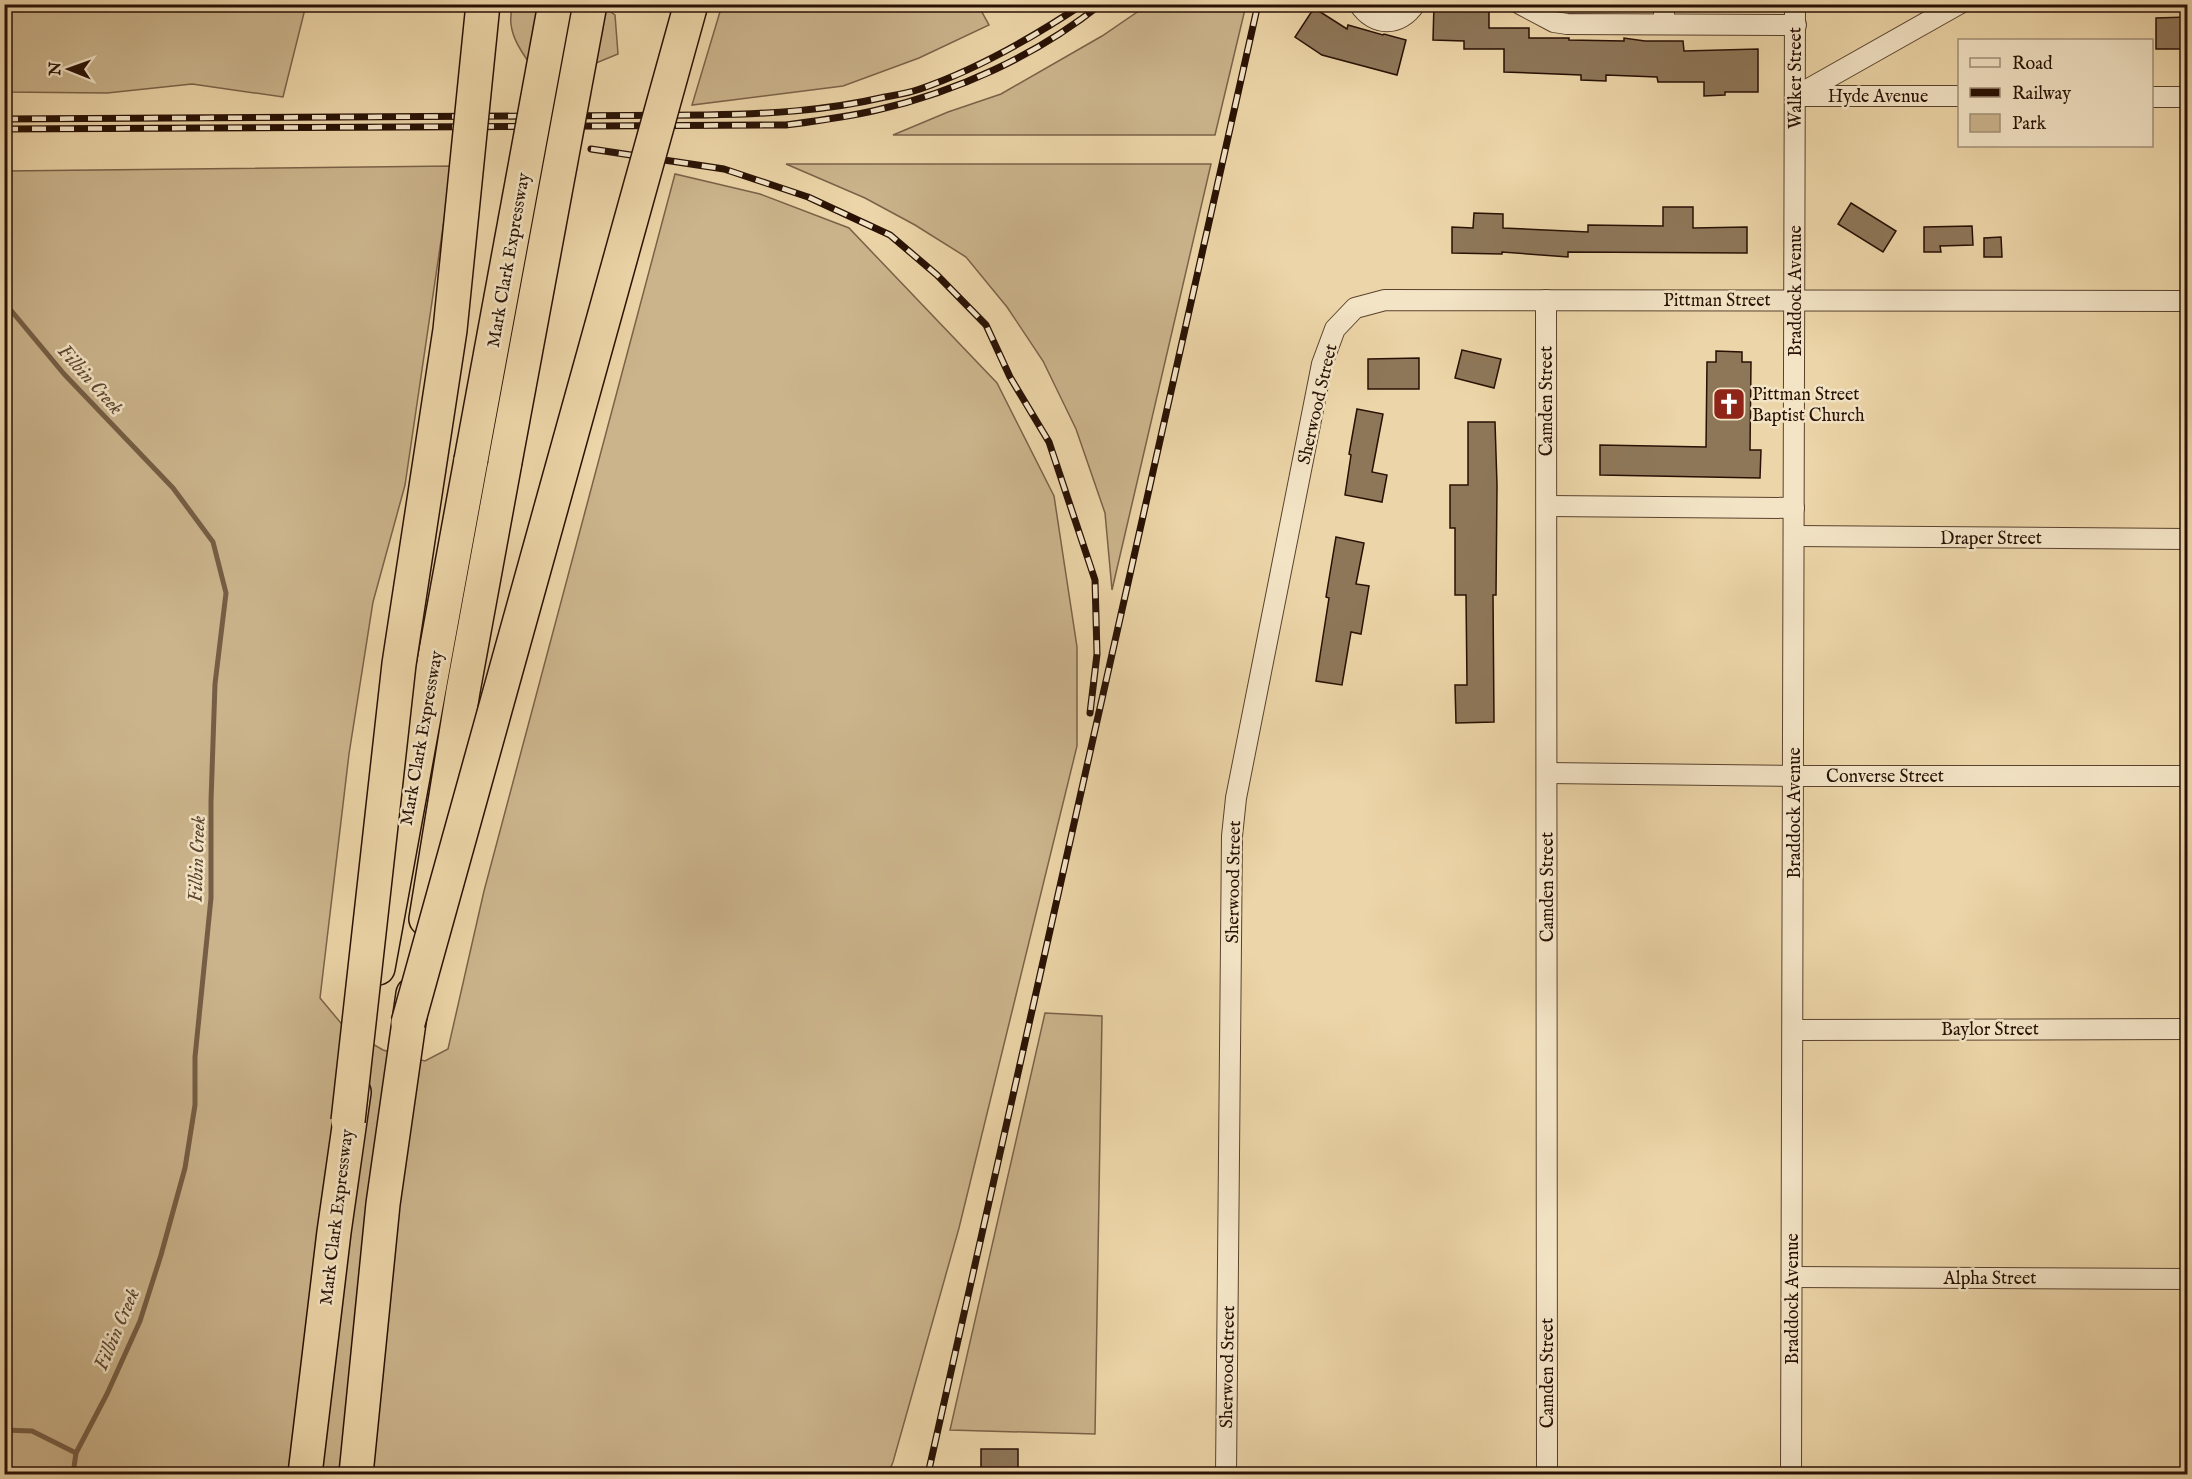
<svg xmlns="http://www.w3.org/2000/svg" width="2192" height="1479" viewBox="0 0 2192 1479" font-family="'IM FELL English',serif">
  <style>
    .green { fill: #cbb48c; stroke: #7a6248; stroke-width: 1.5 }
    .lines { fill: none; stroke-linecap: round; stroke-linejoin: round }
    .stream { stroke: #755e45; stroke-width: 5 }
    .building { fill: #8e7759; stroke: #281104; stroke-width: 1.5 }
    .minor-casing { stroke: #59422d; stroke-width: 22 }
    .motorway-casing { stroke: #281104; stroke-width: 36 }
    .minor { stroke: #f3e4c6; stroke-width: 20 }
    .motorway { stroke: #ecd5a8; stroke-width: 33 }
    .rail-casing { stroke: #281104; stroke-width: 7 }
    .rail { stroke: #f3e4c6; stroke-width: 4.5; stroke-dasharray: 14; stroke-linecap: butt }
    .motorway-bridge-casing { stroke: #281104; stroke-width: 36; stroke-linecap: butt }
    .motorway-bridge { stroke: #ecd5a8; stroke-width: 33 }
    .labels { text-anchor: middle; stroke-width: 5; stroke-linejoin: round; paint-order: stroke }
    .street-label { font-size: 18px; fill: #281104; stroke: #f3e4c6 }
    .poi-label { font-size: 18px; fill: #281104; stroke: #f3e4c6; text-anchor: start }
    .water-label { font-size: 20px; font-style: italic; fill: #5c452f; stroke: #f3e4c6 }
  </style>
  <rect width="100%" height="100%" fill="#ecd5a8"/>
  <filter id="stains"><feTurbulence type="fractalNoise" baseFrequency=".00333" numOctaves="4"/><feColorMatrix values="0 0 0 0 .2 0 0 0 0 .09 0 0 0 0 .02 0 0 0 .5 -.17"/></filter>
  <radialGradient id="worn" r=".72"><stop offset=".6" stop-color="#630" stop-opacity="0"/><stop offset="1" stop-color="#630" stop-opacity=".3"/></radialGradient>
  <!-- green -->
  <g class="green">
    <polygon points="5,4 306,4 306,5 283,97 192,84 107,93 5,92"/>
    <polygon points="1149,4 1246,5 1215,135 893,135 948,112 1001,94 1102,36"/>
    <path d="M513,5H601L615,15L618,54L584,68H533C519,49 505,29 513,5Z"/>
    <polygon points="722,5 978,5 989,25 919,58 843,86 692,105"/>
    <polygon points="786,164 1211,164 1112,590 1105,513 1076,429 1043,361 1007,307 966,257 915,225 865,198"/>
    <polygon points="452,166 405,485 373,602 349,754 320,998 345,1028 383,1050 425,1061 448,1049 484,891 675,174 760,194 849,228 997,383 1054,496 1077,647 1077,746 959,1228 893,1462 888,1474 5,1474 4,171"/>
    <polygon points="1045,1013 1102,1016 1095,1434 950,1430"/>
  </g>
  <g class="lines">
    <!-- stream -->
    <g class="stream">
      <polyline points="4,302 64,374 173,488 213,542 226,593 215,684 211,801 211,898 195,1057 195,1105 185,1168 161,1255 140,1321 107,1394 76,1453 73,1474"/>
      <polyline points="4,1430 32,1431 76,1453"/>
    </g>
  </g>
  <!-- building -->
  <g class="building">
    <polygon points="1434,4 1489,7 1489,28 1529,28 1529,38 1569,38 1569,40 1624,41 1624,38 1645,41 1683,41 1684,51 1758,49 1758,92 1725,92 1725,95 1704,96 1704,82 1658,82 1657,77 1606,75 1606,81 1581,80 1581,75 1504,72 1504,49 1464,49 1464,41 1433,40"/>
    <polygon points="1314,8 1347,29 1348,25 1383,35 1384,34 1406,40 1397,75 1322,55 1295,37"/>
    <polygon points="2187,17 2187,49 2156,49 2156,18"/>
    <polygon points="1851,203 1896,231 1883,252 1838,224"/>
    <polygon points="1663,207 1693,207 1693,228 1747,227 1747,253 1568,252 1568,257 1502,252 1502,254 1452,253 1452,227 1473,228 1474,213 1503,214 1503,228 1588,232 1588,225 1663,226"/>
    <polygon points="1972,226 1973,245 1940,246 1941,252 1924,252 1924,227"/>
    <polygon points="2001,237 2002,257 1984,257 1984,238"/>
    <polygon points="1462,350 1501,359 1494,388 1455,378"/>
    <polygon points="1716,351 1742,352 1742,362 1751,362 1750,450 1761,450 1760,478 1600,475 1600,445 1706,447 1707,362 1716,362"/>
    <polygon points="1419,358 1419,389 1368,389 1368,359"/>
    <polygon points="1357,409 1383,414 1372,472 1387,475 1382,502 1345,495 1351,455 1349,454"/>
    <polygon points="1468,422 1495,422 1497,485 1496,595 1493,595 1494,722 1456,723 1455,685 1467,685 1466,595 1455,595 1455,528 1450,528 1450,485 1468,485"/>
    <polygon points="1336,537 1364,543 1356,584 1369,586 1361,634 1351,632 1342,685 1316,681 1329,598 1326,597"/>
    <rect x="981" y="1449" width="37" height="21"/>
  </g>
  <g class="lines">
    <!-- minor casing -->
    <g class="minor-casing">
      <g id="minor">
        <path d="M1359,4C1374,27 1400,27 1415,4"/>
        <polyline points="1520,4 1554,22 1567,24 1796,25"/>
        <polyline points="1664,24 1664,4"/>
        <polyline points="1796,96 1959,4"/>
        <polyline points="1799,96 1960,96"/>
        <polyline points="2152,97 2188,97"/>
        <polyline points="1546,300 1547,1474"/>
        <polyline points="1547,506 1794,508"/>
        <polyline points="1794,536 2188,539"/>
        <polyline points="1547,773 1794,776 2188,776"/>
        <polyline points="1793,1030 2188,1029"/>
        <polyline points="1792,1277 2188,1279"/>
        <polyline points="1226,1474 1232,836 1236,798 1322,364 1335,329 1355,308 1385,300 2188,301"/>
        <polyline points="1791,1474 1795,4"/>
      </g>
    </g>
    <!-- motorway casing -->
    <g class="motorway-casing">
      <g id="motorway">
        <polyline points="426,919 463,691 505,462"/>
        <polyline points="378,968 471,460"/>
        <polyline points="305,1474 334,1232 354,1092"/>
        <polyline points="356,1474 383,1204 413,994"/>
      </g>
    </g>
    <!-- minor -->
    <use href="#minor" class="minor"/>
    <!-- motorway -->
    <use href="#motorway" class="motorway"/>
    <!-- rail casing -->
    <g class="rail-casing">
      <g id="rail">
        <path d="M4,119L707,115C767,114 825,111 885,97C896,95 909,93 920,89C978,69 1032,38 1083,4"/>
        <path d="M4,129L786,125C816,121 847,117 877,110C956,92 1036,56 1101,4"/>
        <polyline points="591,149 724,169 808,197 890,235 937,275 986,325 1010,377 1049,442 1095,580 1097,654 1090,713"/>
        <polyline points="928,1474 1258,4"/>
      </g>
    </g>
    <!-- rail -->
    <use href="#rail" class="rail"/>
    <!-- motorway-bridge casing -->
    <g class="motorway-bridge-casing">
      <g id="motorway-bridge">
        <polyline points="471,460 555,4"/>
        <polyline points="505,462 590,4"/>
        <path d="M408,1023C505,685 595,344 691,4"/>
        <polyline points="348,1121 399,664 450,330 483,4"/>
      </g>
    </g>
    <!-- motorway-bridge -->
    <use href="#motorway-bridge" class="motorway-bridge"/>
  </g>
  <!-- icons -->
  <defs>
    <g id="church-square" transform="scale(1.725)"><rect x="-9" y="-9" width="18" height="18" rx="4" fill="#8f2418" stroke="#f3e4c6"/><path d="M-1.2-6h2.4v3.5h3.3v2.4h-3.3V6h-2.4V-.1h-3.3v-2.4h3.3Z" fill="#fff"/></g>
  </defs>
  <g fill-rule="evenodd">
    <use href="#church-square" x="1729" y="404"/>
  </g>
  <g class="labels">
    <!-- street labels -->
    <g class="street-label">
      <text transform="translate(1795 78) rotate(-90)" y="6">Walker Street</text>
      <text x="1878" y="102">Hyde Avenue</text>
      <text transform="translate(508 260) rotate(-80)" y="6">Mark Clark Expressway</text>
      <text transform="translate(1795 291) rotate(-90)" y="6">Braddock Avenue</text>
      <text x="1717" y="306">Pittman Street</text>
      <text transform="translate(1546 401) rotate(-90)" y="6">Camden Street</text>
      <text transform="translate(1317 404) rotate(-77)" y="6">Sherwood Street</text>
      <text x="1991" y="544">Draper Street</text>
      <text transform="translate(421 738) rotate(-80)" y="6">Mark Clark Expressway</text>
      <text x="1885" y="782">Converse Street</text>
      <text transform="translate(1794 813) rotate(-90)" y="6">Braddock Avenue</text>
      <text transform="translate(1233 882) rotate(-89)" y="6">Sherwood Street</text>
      <text transform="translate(1547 887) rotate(-90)" y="6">Camden Street</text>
      <text x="1990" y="1035">Baylor Street</text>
      <text transform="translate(336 1217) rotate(-83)" y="6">Mark Clark Expressway</text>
      <text x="1990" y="1284">Alpha Street</text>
      <text transform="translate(1792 1299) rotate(-90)" y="6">Braddock Avenue</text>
      <text transform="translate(1227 1367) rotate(-89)" y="6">Sherwood Street</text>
      <text transform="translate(1547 1373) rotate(-90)" y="6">Camden Street</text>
    </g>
    <!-- poi labels -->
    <g class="poi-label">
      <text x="1752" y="400">Pittman Street<tspan x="1752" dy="21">Baptist Church</tspan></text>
    </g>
    <!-- water labels -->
    <g class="water-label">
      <text transform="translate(91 379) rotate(48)" y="7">Filbin Creek</text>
      <text transform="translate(196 859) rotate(-88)" y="7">Filbin Creek</text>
      <text transform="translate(116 1329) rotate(-67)" y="7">Filbin Creek</text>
    </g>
  </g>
  <!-- margin -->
  <rect width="2192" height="1479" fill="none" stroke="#ecd5a8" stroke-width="24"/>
  <rect x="6" y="6" width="2180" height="1467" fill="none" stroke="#281104" stroke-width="3"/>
  <rect x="12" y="12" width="2168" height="1455" fill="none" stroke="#281104" stroke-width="1.5"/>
  <!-- legend -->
  <rect x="1958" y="39" width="195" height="108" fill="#f3e4c6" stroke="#a29078" stroke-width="1.5"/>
  <rect x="1970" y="58" width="30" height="9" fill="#f3e4c6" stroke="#a29078" stroke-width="1.5"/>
  <text x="2012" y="69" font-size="18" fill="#281104">Road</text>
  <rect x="1970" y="88" width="30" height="9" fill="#281104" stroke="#a29078" stroke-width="1.5"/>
  <text x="2012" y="99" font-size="18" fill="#281104">Railway</text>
  <rect x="1970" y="114" width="30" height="18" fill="#cbb48c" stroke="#a29078" stroke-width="1.5"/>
  <text x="2012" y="129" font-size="18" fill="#281104">Park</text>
  <!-- north arrow -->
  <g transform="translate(69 69) rotate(271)" stroke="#f3e4c6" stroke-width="4.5" paint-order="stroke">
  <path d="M0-4.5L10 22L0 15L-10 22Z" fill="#281104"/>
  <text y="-9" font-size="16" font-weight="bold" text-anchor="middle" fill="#281104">N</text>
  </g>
  <rect width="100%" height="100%" filter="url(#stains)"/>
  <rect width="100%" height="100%" fill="url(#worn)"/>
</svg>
